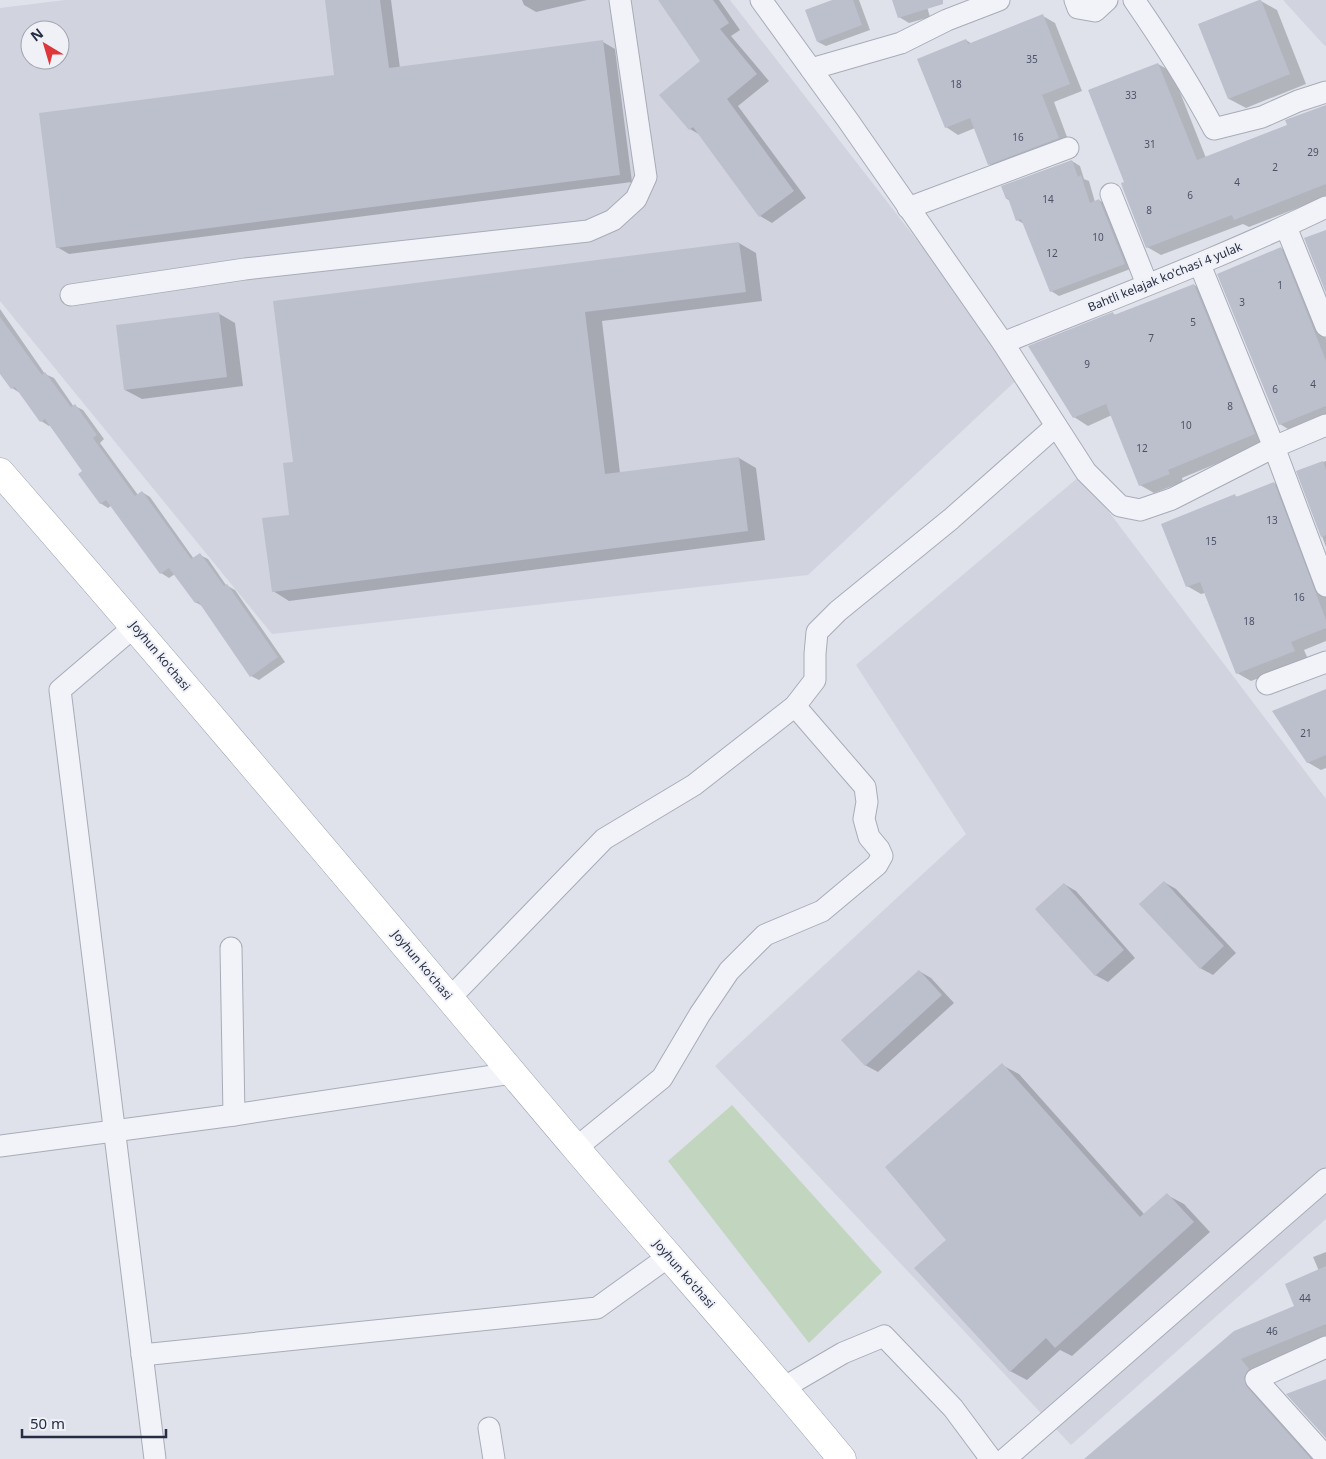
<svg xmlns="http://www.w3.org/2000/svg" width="1326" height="1459" viewBox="0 0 1326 1459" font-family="'Noto Sans',sans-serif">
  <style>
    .built { fill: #d1d4df; fill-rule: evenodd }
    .green { fill: #c2d5bf }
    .shadow { fill: #0003 }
    .building { fill: #bcc0cd }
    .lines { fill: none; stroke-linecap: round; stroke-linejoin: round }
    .minor-casing { stroke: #a8acb8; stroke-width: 23 }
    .major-casing { stroke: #9da4b7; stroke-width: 29 }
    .minor { stroke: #f2f3f8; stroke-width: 21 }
    .major { stroke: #fff; stroke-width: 28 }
    .labels { text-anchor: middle; stroke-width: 4; stroke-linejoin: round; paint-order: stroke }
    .number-label { font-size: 10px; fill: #4c5266 }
    .street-label { font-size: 12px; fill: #262d43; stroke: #eff1f7 }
  </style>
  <rect width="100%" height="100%" fill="#dfe2ea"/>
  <!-- built -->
  <g class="built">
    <path d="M65,0H730L1022,375L808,575L272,634L0,301V8ZM30,30H60V60H30Z"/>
    <polygon points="1283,0 1326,0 1326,46 1324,45"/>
    <polygon points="1081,475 1326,799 1326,1219 1071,1445 715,1066 966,834 856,665"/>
  </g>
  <!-- green -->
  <polygon class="green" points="732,1105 882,1272 809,1343 668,1161"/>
  <!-- shadow -->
  <g class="shadow">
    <polygon points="326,0 391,0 400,68 603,42 615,49 632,182 69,254 57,247 336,77"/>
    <polygon points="522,0 587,0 536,12 524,5"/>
    <polygon points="659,0 719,0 740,30 731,36 769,81 738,106 806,198 772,223 760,216 702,136 690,129 702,61"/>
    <polygon points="836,0 859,0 870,30 826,46 818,42"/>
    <polygon points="893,0 925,0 930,17 909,23 899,17"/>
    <polygon points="1261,1 1277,10 1306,84 1246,108 1229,99 1200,25"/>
    <polygon points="1043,16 1055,23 1082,91 1054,102 1070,145 1002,171 989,164 975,128 958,135 946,127 966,40 972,44"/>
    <polygon points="1158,64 1172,72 1206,158 1289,125 1326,106 1326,197 1249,227 1243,224 1161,255 1147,247 1126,182"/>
    <polygon points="1072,161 1080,166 1084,179 1089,181 1095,202 1099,200 1107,205 1133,268 1059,296 1051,291 1024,224 1017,220 1010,201 1007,199 1003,187"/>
    <polygon points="739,243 756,253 762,301 602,321 620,473 739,458 756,468 765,540 289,601 273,591 291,516 295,463 275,302"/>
    <polygon points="1281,248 1292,255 1326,339 1326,417 1291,431 1280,424"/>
    <polygon points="1194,285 1208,293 1268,442 1182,478 1183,482 1154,493 1140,485 1112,415 1088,426 1074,417 1113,314 1116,315"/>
    <polygon points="0,309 45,374 54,378 74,407 75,406 83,410 104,439 100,443 138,495 142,492 150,497 194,559 200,555 208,559 226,585 235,590 285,662 259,680 251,676 204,607 195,602 175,574 169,578 161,573 112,505 108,508 100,503 84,471 50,425 49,426 41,421 20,393 12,388 0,372"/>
    <polygon points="218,313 235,323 243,386 142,399 125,390"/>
    <polygon points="1326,461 1326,547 1298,472"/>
    <polygon points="1274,483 1287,491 1326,595 1326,641 1304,650 1308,659 1251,681 1237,673 1205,593 1201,594 1187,586 1235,496 1238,497"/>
    <polygon points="1326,690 1326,768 1321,770 1307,762"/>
    <polygon points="1164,882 1176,889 1236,953 1213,975 1200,968"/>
    <polygon points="1064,884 1076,891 1135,958 1108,982 1095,975"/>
    <polygon points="919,971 931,978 954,1003 878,1072 865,1065"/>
    <polygon points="1002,1065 1019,1074 1144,1214 1167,1195 1184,1204 1210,1232 1072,1356 1060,1350 1027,1380 1010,1371 947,1240"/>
    <polygon points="1326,1252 1326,1338 1254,1368 1263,1378 1317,1459 1086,1459 1296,1307 1319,1271 1313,1257"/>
  </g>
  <!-- building -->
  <g class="building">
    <polygon points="325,0 380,0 389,68 603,40 620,175 56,248 39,113 334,75"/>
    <polygon points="658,0 713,0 729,23 720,29 757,74 727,99 794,191 759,217 693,127 689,130 659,95 700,61"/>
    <polygon points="832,0 853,0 862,25 817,42 805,10"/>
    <polygon points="892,0 943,0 943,4 898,18"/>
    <polygon points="1259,0 1261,0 1290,74 1228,99 1198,24"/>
    <polygon points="1043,14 1070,84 1042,95 1059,138 988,165 970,118 945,128 917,59 966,39 968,44"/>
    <polygon points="1158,63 1197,160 1287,125 1285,120 1326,105 1326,184 1234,220 1232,215 1146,248 1123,189 1121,183 1124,182 1088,90"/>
    <polygon points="1072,160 1078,177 1081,175 1090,203 1099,199 1125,264 1050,292 1021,219 1016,221 1008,198 1006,199 1001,186"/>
    <polygon points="1326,230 1326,293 1304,238"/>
    <polygon points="739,242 746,292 585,312 605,474 739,457 748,531 272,592 262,518 289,515 283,463 293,462 273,301"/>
    <polygon points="1281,247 1326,361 1326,406 1279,425 1217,274"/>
    <polygon points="1194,284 1255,434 1168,470 1170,474 1139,486 1106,404 1073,418 1028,346 1113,312 1114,315"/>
    <polygon points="219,312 227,377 124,390 116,325"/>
    <polygon points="0,317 42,375 45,372 71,407 75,404 97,435 93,438 135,496 142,491 191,559 200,553 224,586 227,584 278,657 250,677 198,601 195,603 169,568 160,574 106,500 100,504 78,474 82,471 45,419 40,422 15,387 11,389 0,374"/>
    <polygon points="1323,461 1326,470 1326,535 1321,537 1296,471"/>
    <polygon points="1274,482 1326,620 1326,628 1291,642 1295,651 1236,674 1200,582 1186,587 1161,524 1235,494 1236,497"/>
    <polygon points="1326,689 1326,755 1307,763 1272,711"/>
    <polygon points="1164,881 1224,946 1200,969 1139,904"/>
    <polygon points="1064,883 1124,950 1095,976 1035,909"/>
    <polygon points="919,970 942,995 865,1066 841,1040"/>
    <polygon points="1002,1063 1140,1217 1167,1193 1194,1222 1055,1348 1046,1338 1010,1372 914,1268 946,1240 885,1167"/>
    <polygon points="1326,1266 1326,1324 1241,1359 1249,1369 1244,1377 1247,1387 1311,1459 1084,1459 1234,1331 1294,1306 1285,1284"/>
    <polygon points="1326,1379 1326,1438 1286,1394"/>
  </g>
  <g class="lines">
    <!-- minor casing -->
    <g class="minor-casing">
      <g id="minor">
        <polyline points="761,0 847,119 1003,343 1086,472 1120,506 1140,510 1172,499 1274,447 1326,425"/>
        <polyline points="1075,0 1078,8 1095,11 1107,0"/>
        <path d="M1134,0C1163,42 1190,84 1214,129L1262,117L1298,101L1326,92"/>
        <polyline points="811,69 901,43 947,20 999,0"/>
        <polyline points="1111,194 1147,284"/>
        <polyline points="908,208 1068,148"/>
        <polyline points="1286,227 1326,326"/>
        <polyline points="1200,265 1274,447 1326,586"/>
        <polyline points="71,295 245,269 588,231 613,220 636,199 646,177 620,0"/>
        <path d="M1003,343C1111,299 1221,258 1326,207"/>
        <polyline points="135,626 60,690 155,1459"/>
        <polyline points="1267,684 1326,662"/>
        <polyline points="231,948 234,1115"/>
        <polyline points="450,998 604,839 694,785 795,706 815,680 815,654 817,632 838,611 951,519 1056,426"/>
        <polyline points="0,1146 234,1115 513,1073"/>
        <polyline points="576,1148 662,1078 700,1014 729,971 765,935 822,911 877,865 882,856 879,849 869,837 864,819 867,802 865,787 795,706"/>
        <polyline points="1326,1347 1256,1379 1326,1457"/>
        <polyline points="142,1355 597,1308 668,1257"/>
        <polyline points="783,1388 843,1353 884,1336 953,1408 991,1459"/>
        <polyline points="489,1428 494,1459"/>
        <polyline points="1005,1459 1326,1179"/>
      </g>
    </g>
    <!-- major casing -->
    <g class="major-casing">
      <path id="major" d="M0,472C195,695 384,921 575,1147C663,1251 755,1353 842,1459"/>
    </g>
    <!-- minor -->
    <use href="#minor" class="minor"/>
    <!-- major -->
    <use href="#major" class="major"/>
  </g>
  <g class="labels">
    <!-- number labels -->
    <g class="number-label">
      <text x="1032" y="63">35</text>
      <text x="956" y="88">18</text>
      <text x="1131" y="99">33</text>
      <text x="1018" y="141">16</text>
      <text x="1150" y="148">31</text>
      <text x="1313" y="156">29</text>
      <text x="1275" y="171">2</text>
      <text x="1237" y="186">4</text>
      <text x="1190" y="199">6</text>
      <text x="1048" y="203">14</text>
      <text x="1149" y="214">8</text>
      <text x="1098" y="241">10</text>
      <text x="1052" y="257">12</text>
      <text x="1280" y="289">1</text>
      <text x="1242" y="306">3</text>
      <text x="1193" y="326">5</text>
      <text x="1151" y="342">7</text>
      <text x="1087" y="368">9</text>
      <text x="1313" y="388">4</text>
      <text x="1275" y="393">6</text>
      <text x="1230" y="410">8</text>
      <text x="1186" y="429">10</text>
      <text x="1142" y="452">12</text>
      <text x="1272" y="524">13</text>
      <text x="1211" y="545">15</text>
      <text x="1299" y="601">16</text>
      <text x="1249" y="625">18</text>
      <text x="1306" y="737">21</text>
      <text x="1305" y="1302">44</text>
      <text x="1272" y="1335">46</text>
    </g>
    <!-- street labels -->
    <g class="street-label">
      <text transform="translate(1165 277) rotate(-22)" y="4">Bahtli kelajak ko'chasi 4 yulak</text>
      <text transform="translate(160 656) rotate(50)" y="4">Joyhun ko'chasi</text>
      <text transform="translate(422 965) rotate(50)" y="4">Joyhun ko'chasi</text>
      <text transform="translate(684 1274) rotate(49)" y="4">Joyhun ko'chasi</text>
    </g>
  </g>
  <!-- north arrow -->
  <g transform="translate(45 45) rotate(322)"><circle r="24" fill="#eff1f7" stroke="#9fa3af"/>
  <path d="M0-4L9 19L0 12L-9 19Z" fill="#dd363b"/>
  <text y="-8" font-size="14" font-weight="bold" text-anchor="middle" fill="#262d43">N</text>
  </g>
  <!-- scale -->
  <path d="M22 1429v8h144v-8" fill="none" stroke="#262d43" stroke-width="2.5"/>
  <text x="30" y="1429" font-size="15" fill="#262d43" stroke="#eff1f7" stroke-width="4" paint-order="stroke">50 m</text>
</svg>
